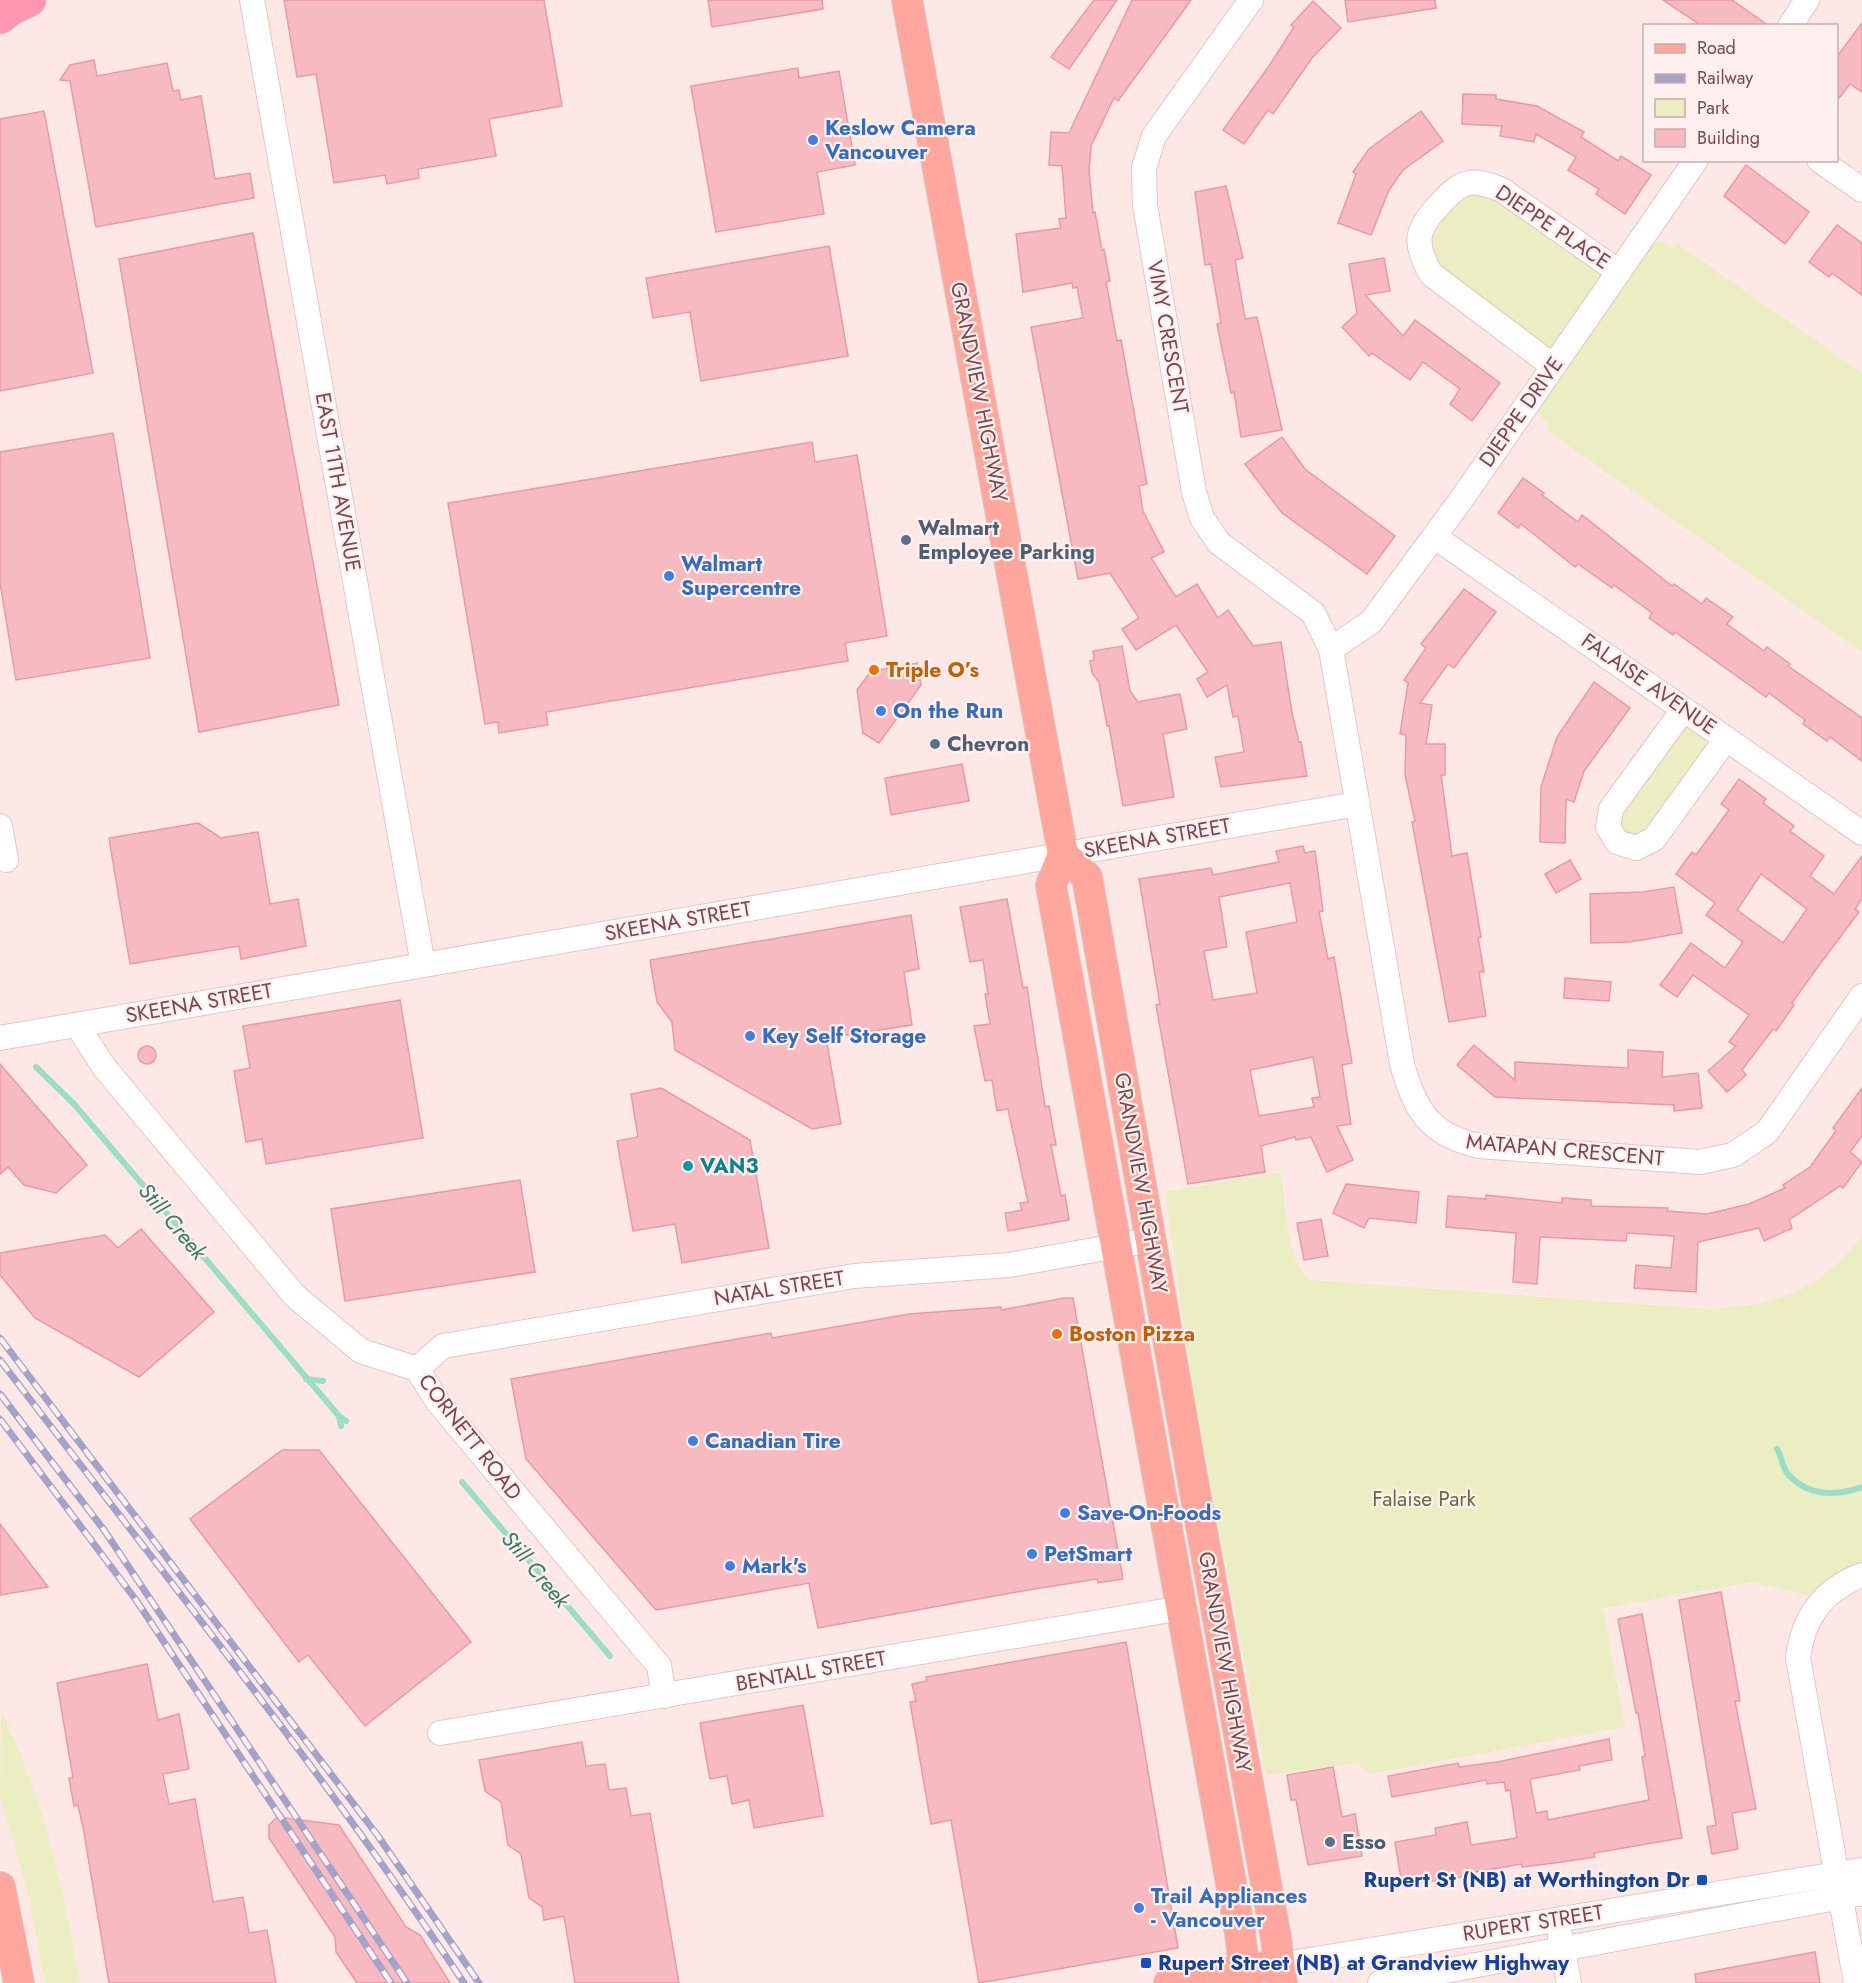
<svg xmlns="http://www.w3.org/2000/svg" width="1862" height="1983" viewBox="0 0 1862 1983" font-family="Jost,sans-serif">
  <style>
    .green { fill: #eaeec2 }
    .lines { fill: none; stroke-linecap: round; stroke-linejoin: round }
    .stream { stroke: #9cddc6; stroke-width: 6 }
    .building { fill: #f7bac1; stroke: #eb99a4; stroke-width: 1.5; fill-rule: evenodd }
    .minor-casing { stroke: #e9c4c5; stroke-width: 26 }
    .major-casing { stroke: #d7c8ca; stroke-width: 32 }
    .highway-casing { stroke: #d7c8ca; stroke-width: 35 }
    .minor { stroke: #fff; stroke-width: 24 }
    .major { stroke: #ffa79c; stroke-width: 30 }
    .highway { stroke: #fe96b1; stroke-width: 33 }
    .rail-casing { stroke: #a3a2ca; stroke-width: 7 }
    .rail { stroke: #ffefee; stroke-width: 4.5; stroke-dasharray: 14; stroke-linecap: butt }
    .shop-dot { fill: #3f7fe0; stroke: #ffefee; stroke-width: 2 }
    .service-dot { fill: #5c6f8a; stroke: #ffefee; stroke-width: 2 }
    .food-dot { fill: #e8710a; stroke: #ffefee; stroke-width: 2 }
    .culture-dot { fill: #0f9aa8; stroke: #ffefee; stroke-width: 2 }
    .transit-dot { fill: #1a4fb4; stroke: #ffefee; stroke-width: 2 }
    .labels { text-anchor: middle; stroke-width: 4.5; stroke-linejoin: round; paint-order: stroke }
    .shop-label { font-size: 21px; font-weight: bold; fill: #366cbe; stroke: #ffefee; text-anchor: start }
    .street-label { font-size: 21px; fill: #7b474f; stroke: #ffefee }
    .service-label { font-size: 21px; font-weight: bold; fill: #4e5e75; stroke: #ffefee; text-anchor: start }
    .food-label { font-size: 21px; font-weight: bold; fill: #c56008; stroke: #ffefee; text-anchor: start }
    .culture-label { font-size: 21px; font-weight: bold; fill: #0d838f; stroke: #ffefee; text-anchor: start }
    .park-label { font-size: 21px; fill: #646f36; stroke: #ffefee }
    .transit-label { font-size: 21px; font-weight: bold; fill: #164399; stroke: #ffefee; text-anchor: end }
    .water-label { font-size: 22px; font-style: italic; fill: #367a62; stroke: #ffefee }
  </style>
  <rect width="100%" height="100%" fill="#fee8e5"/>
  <!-- green -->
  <g class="green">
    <polygon points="1469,190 1494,193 1636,267 1654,243 1662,241 1672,248 1676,243 1862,373 1862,652 1546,430 1549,423 1539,414 1538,407 1565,367 1435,272 1429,229"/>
    <path d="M1690,726C1702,733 1707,736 1704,751L1645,834L1628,839L1616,817L1681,728Z"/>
    <path d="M1281,1172C1286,1204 1285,1260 1310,1280L1705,1309C1777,1306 1814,1294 1862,1237V1564L1811,1596L1752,1582L1603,1608L1625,1727L1369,1774L1358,1763L1266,1775L1196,1408L1165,1192Z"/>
    <path d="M1,1710C44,1799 63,1887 80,1983H45L26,1885L0,1796Z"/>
  </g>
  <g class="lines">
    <!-- stream -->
    <g class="stream">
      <polyline points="36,1067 74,1104 339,1416 346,1421"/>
      <polyline points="306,1379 323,1381"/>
      <polyline points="339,1416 341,1426"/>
      <path d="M1777,1449C1782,1457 1782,1468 1788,1474C1808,1497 1836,1496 1862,1487"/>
      <polyline points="462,1482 610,1656"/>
    </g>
  </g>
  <!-- building -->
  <g class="building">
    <polygon points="284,0 544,0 562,106 489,119 496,156 418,169 419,178 387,184 385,175 334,183 316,74 297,77"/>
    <polygon points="708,0 822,0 823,9 712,27"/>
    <polygon points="1094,0 1117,0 1069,69 1051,57"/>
    <polygon points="1132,0 1191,0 1118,101 1114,98 1091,146 1089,171 1093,213 1095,212 1102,250 1104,249 1110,281 1106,282 1117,341 1121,340 1147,484 1139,486 1143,511 1164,552 1151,558 1176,597 1197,584 1218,618 1228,610 1253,646 1281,642 1292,713 1299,742 1301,742 1307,776 1221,787 1215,757 1244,752 1238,716 1233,717 1227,685 1207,697 1197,679 1208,672 1176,625 1136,650 1122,629 1139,618 1110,573 1078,579 1031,327 1083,318 1077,287 1073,288 1072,283 1023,292 1016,234 1061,228 1059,219 1066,218 1062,166 1049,165 1051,132 1069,133"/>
    <polygon points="1345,0 1435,0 1436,8 1348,22"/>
    <polygon points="1663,0 1732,0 1769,26 1702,26"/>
    <polygon points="1313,1 1341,28 1312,58 1273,114 1268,110 1244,144 1223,130 1269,66 1294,27 1291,25"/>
    <polygon points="1862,23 1862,92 1850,84 1836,102 1836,58"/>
    <polygon points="94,60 97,76 167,63 173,91 179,90 181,100 201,96 215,179 250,173 254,198 96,227 70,81 60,80 70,65"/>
    <polygon points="798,68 799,78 839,71 855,165 817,172 824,214 716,232 691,86"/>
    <polygon points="1463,94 1496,95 1496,99 1537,106 1584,132 1581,137 1618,161 1621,156 1651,175 1625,214 1596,194 1599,189 1568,170 1576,157 1536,134 1534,142 1500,136 1502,126 1462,124"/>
    <polygon points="44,111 93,373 0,391 0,119"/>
    <polygon points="1421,111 1443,141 1403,170 1389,190 1371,235 1338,223 1356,174 1353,172 1369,149"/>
    <polygon points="1746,165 1809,212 1785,244 1724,196"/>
    <polygon points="1226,186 1243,258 1235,260 1245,319 1257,317 1282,430 1241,437 1234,392 1231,393 1223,354 1217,324 1221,323 1211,264 1205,265 1195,192"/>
    <polygon points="1837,225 1862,243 1862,295 1832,273 1829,277 1809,262"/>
    <polygon points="253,233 339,705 199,732 119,259"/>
    <polygon points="829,246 848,356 701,381 690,312 653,318 646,278"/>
    <polygon points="1384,258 1390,291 1365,295 1403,336 1415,320 1500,383 1472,421 1450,404 1460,389 1423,362 1410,380 1372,353 1369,356 1342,327 1357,313 1349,264"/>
    <polygon points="113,433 150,658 16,680 0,583 0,452"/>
    <polygon points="1282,437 1305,469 1395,536 1367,574 1282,513 1245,464"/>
    <polygon points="812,442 815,462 857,455 887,636 845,643 848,661 546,712 548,725 499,733 498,722 485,724 448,503"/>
    <polygon points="1523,478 1544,493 1542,495 1578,522 1582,515 1672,586 1674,584 1702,604 1706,598 1733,617 1727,624 1764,651 1767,647 1790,664 1788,666 1862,718 1862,761 1830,737 1827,741 1803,724 1805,720 1769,693 1766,697 1675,632 1673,635 1649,618 1652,613 1614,585 1612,588 1578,564 1575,567 1521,524 1518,528 1498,513"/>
    <polygon points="1464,589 1496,612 1454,668 1448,664 1420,703 1432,705 1426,744 1445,744 1445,775 1441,775 1452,856 1467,853 1481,937 1478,938 1484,972 1479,972 1486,1016 1449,1022 1412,822 1415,821 1405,775 1406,735 1400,734 1408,683 1404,680 1426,648 1421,644"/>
    <polygon points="1122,646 1130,691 1138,702 1180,694 1187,729 1163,734 1174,797 1123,806 1109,726 1107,726 1099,682 1092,673 1090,661 1094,660 1093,651"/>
    <polygon points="917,663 921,685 879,743 863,733 857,690 871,671"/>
    <polygon points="1594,682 1630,708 1584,771 1574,802 1566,799 1565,843 1540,842 1541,787 1557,737"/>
    <polygon points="962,764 969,801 891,815 885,778"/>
    <path d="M1739,779L1766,799L1763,803L1794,826L1790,831L1824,856L1810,876L1834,894L1862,856V899L1855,909L1859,912L1814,972L1792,1003L1794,1005L1776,1031L1773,1029L1742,1070L1746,1075L1727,1092L1708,1071L1736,1046L1729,1042L1749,1015L1693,975L1677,997L1660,985L1691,943L1725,968L1743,942L1706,915L1715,903L1676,874L1692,852L1696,855L1729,810L1721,804ZM1761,874L1807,909L1783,943L1737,910Z"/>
    <polygon points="198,823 221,838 258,832 270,904 298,899 306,946 241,959 239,946 130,964 109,838"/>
    <path d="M1303,846L1305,853L1315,851L1323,911L1319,912L1328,959L1334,957L1352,1063L1342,1065L1351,1124L1337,1126L1353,1160L1327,1172L1311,1137L1296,1140L1295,1137L1261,1146L1265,1172L1188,1184L1156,1005L1160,1004L1139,879L1211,868L1213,875L1279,862L1276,851ZM1290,883L1297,922L1246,932L1257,993L1213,1000L1204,951L1227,947L1219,897ZM1313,1057L1320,1097L1312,1098L1314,1107L1259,1116L1250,1070Z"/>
    <polygon points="1570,860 1581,879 1556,893 1545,874"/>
    <polygon points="1674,887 1682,933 1630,942 1591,943 1590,894 1643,892"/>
    <polygon points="1007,899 1023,988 1027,987 1045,1107 1049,1106 1056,1145 1051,1145 1061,1196 1065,1195 1069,1220 1008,1231 1005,1213 1022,1210 1020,1203 1028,1202 1008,1109 997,1111 992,1080 985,1081 974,1026 990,1024 985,994 988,994 983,960 970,962 960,907"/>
    <polygon points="911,915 919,969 904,972 912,1025 826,1038 841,1124 812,1129 675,1050 672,1022 657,1002 650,960"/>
    <polygon points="1565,978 1611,982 1609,1001 1564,998"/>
    <polygon points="400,1000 423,1138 266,1164 262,1139 246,1142 234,1071 250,1068 243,1026"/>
    <polygon points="1474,1045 1515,1080 1515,1062 1628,1068 1628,1050 1663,1052 1662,1077 1698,1073 1702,1108 1674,1111 1674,1105 1495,1097 1457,1065"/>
    <circle cx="147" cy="1055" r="9"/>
    <polygon points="0,1064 87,1165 56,1193 24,1185 8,1167 0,1174"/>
    <polygon points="661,1088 750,1140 769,1248 682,1263 675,1224 633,1231 617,1141 638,1137 631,1094"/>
    <polygon points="1862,1088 1862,1136 1850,1152 1862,1162 1843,1188 1840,1186 1789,1220 1792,1228 1764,1241 1759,1228 1698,1242 1696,1292 1634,1288 1636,1265 1671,1268 1674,1236 1627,1233 1626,1241 1540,1237 1537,1284 1513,1282 1516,1233 1446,1227 1448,1196 1486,1199 1486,1195 1562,1203 1562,1198 1591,1200 1591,1206 1668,1208 1667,1211 1707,1214 1749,1204 1785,1188 1783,1185 1810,1167 1836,1131 1833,1128"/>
    <polygon points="520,1180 535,1272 345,1301 331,1209"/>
    <polygon points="1346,1184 1419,1192 1416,1223 1369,1218 1364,1228 1333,1213"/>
    <polygon points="1321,1219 1328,1256 1304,1260 1297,1223"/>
    <polygon points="141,1229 214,1312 139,1377 35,1318 0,1275 0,1253 105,1235 118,1248"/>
    <polygon points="1064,1298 1073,1298 1123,1579 1098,1583 1097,1579 1028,1590 818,1628 809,1583 656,1610 526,1459 511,1379 771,1333 772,1338 909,1314 1001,1307 1001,1310"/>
    <polygon points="282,1450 319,1450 471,1642 365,1726 308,1655 299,1662 190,1519"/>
    <polygon points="0,1524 48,1587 0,1595"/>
    <polygon points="1721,1592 1740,1701 1735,1701 1756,1809 1732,1813 1738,1849 1712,1854 1707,1827 1716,1825 1679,1600"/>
    <polygon points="1642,1614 1682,1838 1594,1853 1595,1857 1562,1862 1522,1867 1521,1864 1476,1872 1476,1875 1402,1885 1395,1842 1436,1835 1435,1828 1467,1822 1471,1845 1517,1838 1510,1790 1506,1791 1504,1782 1487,1784 1486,1780 1392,1797 1388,1776 1458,1763 1459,1767 1497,1762 1609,1739 1612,1760 1579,1766 1580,1770 1530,1779 1536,1813 1547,1811 1548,1820 1649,1800 1642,1757 1645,1756 1638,1713 1636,1713 1618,1619"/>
    <polygon points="1126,1642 1178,1948 979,1983 951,1820 931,1824 910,1702 916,1701 912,1684 927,1681 926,1677"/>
    <polygon points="147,1664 158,1720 179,1714 189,1769 163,1774 169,1804 195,1799 213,1902 243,1897 249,1933 267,1930 276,1983 109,1983 83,1827 78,1805 74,1806 69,1778 73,1778 57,1683"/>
    <polygon points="803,1705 823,1816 754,1828 749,1800 732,1804 727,1776 710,1779 700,1723"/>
    <polygon points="582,1742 586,1766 605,1764 609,1790 626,1788 631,1816 650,1813 679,1983 575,1983 564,1916 544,1920 542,1907 529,1898 521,1854 508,1845 501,1802 485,1791 479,1760"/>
    <polygon points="1333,1767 1342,1817 1355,1814 1362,1856 1308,1865 1296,1800 1291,1800 1287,1775"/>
    <polygon points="277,1817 339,1825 406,1927 420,1935 450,1983 357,1983 336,1952 335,1937 269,1838 269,1825"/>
    <polygon points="1815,1952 1820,1983 1696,1983 1695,1974"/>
  </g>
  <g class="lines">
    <!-- minor casing -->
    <g class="minor-casing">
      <g id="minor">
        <polyline points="252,0 423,965"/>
        <path d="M1251,0L1154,136L1144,168L1145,205L1194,492L1202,518L1219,543L1313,613L1331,649L1402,1064C1415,1111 1430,1135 1479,1146L1700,1162L1733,1155L1767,1132L1862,996"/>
        <polyline points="1790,26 1807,0"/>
        <polyline points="1819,160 1862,190"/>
        <path d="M1553,366L1431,274C1413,243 1416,229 1440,204C1462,180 1471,177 1502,190L1619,272"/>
        <polyline points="1435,537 1862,833"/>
        <polyline points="1331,649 1371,622 1461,500 1696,160"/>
        <polyline points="1683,710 1611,809 1608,827 1617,842 1636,848 1654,839 1726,739"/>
        <polyline points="0,826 6,860"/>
        <polyline points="77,1025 104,1067 295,1296 361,1351 417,1369 438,1402 659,1666 664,1696"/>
        <polyline points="0,1038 1357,804"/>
        <polyline points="417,1369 443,1346 854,1276 1009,1265 1151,1240"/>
        <polyline points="440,1733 1182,1608"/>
        <polyline points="1560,1935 1569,1983"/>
        <polyline points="1279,1965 1862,1870"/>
        <polyline points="1380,1983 1862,1893"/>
        <path d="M1856,1983L1798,1658C1803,1617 1823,1590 1862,1575"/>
      </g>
    </g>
    <!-- major casing -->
    <g class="major-casing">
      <g id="major">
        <polyline points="907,0 1063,854 1051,885 1240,1933 1246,1983"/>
        <polyline points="1063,854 1087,877 1194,1487 1276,1938 1282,1983"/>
        <polyline points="0,1887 19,1983"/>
        <polyline points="1169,1983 1264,1967"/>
      </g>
    </g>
    <!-- highway casing -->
    <g class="highway-casing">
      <polyline id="highway" points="0,17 10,9 29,0"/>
    </g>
    <!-- minor -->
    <use href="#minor" class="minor"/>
    <!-- major -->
    <use href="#major" class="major"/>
    <!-- highway -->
    <use href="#highway" class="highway"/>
    <!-- rail casing -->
    <g class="rail-casing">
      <g id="rail">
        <polyline points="0,1338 378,1836 479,1983"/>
        <path d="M0,1360C157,1566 320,1767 464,1983"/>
        <polyline points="0,1394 104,1530 407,1983"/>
        <polyline points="0,1419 136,1600 391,1983"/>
      </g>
    </g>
    <!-- rail -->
    <use href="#rail" class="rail"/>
  </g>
  <!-- markers -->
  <g class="shop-dot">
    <circle cx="813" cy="140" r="6"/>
    <circle cx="669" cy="576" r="6"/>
    <circle cx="881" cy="711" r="6"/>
    <circle cx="750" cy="1036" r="6"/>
    <circle cx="693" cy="1441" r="6"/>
    <circle cx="1065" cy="1513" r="6"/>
    <circle cx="1032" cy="1554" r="6"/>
    <circle cx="730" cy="1566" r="6"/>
    <circle cx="1139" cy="1908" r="6"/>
  </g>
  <g class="service-dot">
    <circle cx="906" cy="540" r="6"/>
    <circle cx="935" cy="744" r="6"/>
    <circle cx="1330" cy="1842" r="6"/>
  </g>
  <g class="food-dot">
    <circle cx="874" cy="670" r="6"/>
    <circle cx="1057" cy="1334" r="6"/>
  </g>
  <circle class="culture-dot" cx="688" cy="1166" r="6"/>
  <g class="transit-dot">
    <rect x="1696" y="1874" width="12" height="12" rx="3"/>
    <rect x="1140" y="1957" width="12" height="12" rx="3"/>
  </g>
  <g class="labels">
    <!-- shop labels -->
    <g class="shop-label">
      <text x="825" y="135">Keslow Camera<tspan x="825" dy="24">Vancouver</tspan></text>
      <text x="681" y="571">Walmart<tspan x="681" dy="24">Supercentre</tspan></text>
      <text x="893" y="718">On the Run</text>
      <text x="762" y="1043">Key Self Storage</text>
      <text x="705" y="1448">Canadian Tire</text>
      <text x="1077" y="1520">Save-On-Foods</text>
      <text x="1044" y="1561">PetSmart</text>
      <text x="742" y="1573">Mark's</text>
      <text x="1151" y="1903">Trail Appliances<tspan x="1151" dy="24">- Vancouver</tspan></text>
    </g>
    <!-- street labels -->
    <g class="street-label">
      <text transform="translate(1553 227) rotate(34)" y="7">DIEPPE PLACE</text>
      <text transform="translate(1168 337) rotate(80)" y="7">VIMY CRESCENT</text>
      <text transform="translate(979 392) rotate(79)" y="7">GRANDVIEW HIGHWAY</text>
      <text transform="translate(1521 412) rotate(-55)" y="7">DIEPPE DRIVE</text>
      <text transform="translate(338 482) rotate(80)" y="7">EAST 11TH AVENUE</text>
      <text transform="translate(1649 684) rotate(35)" y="7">FALAISE AVENUE</text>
      <text transform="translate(1157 838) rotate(-10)" y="7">SKEENA STREET</text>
      <text transform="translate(678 921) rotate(-10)" y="7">SKEENA STREET</text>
      <text transform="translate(199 1003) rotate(-10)" y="7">SKEENA STREET</text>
      <text transform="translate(1565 1150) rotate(5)" y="7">MATAPAN CRESCENT</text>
      <text transform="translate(1141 1183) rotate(80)" y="7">GRANDVIEW HIGHWAY</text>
      <text transform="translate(779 1288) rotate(-9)" y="7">NATAL STREET</text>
      <text transform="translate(470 1437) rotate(52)" y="7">CORNETT ROAD</text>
      <text transform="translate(1225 1662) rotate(80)" y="7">GRANDVIEW HIGHWAY</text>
      <text transform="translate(811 1671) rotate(-10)" y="7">BENTALL STREET</text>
      <text transform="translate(1533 1923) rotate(-9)" y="7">RUPERT STREET</text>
    </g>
    <!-- service labels -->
    <g class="service-label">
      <text x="918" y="535">Walmart<tspan x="918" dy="24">Employee Parking</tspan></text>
      <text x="947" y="751">Chevron</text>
      <text x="1342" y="1849">Esso</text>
    </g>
    <!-- food labels -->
    <g class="food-label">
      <text x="886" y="677">Triple O’s</text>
      <text x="1069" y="1341">Boston Pizza</text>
    </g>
    <!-- culture labels -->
    <g class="culture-label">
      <text x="700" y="1173">VAN3</text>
    </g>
    <!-- park labels -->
    <g class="park-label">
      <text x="1424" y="1506">Falaise Park</text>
    </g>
    <!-- transit labels -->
    <g class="transit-label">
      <text x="1690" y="1887">Rupert St (NB) at Worthington Dr</text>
      <text x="1158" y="1970" text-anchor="start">Rupert Street (NB) at Grandview Highway</text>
    </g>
    <!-- water labels -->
    <g class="water-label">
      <text transform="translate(173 1221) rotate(50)" y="8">Still Creek</text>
      <text transform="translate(536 1569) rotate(50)" y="8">Still Creek</text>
    </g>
  </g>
  <!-- legend -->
  <rect x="1643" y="24" width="195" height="138" fill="#ffefee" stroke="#caacae" stroke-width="1.5"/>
  <rect x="1655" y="44" width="30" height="9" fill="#ffa79c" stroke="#caacae" stroke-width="1.5"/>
  <text x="1697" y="54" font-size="18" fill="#7b474f">Road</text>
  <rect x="1655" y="74" width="30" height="9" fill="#a3a2ca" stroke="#caacae" stroke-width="1.5"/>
  <text x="1697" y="84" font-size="18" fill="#7b474f">Railway</text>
  <rect x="1655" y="99" width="30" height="18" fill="#eaeec2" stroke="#caacae" stroke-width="1.5"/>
  <text x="1697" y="114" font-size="18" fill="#7b474f">Park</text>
  <rect x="1655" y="129" width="30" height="18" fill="#f7bac1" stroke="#caacae" stroke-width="1.5"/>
  <text x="1697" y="144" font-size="18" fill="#7b474f">Building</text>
</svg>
